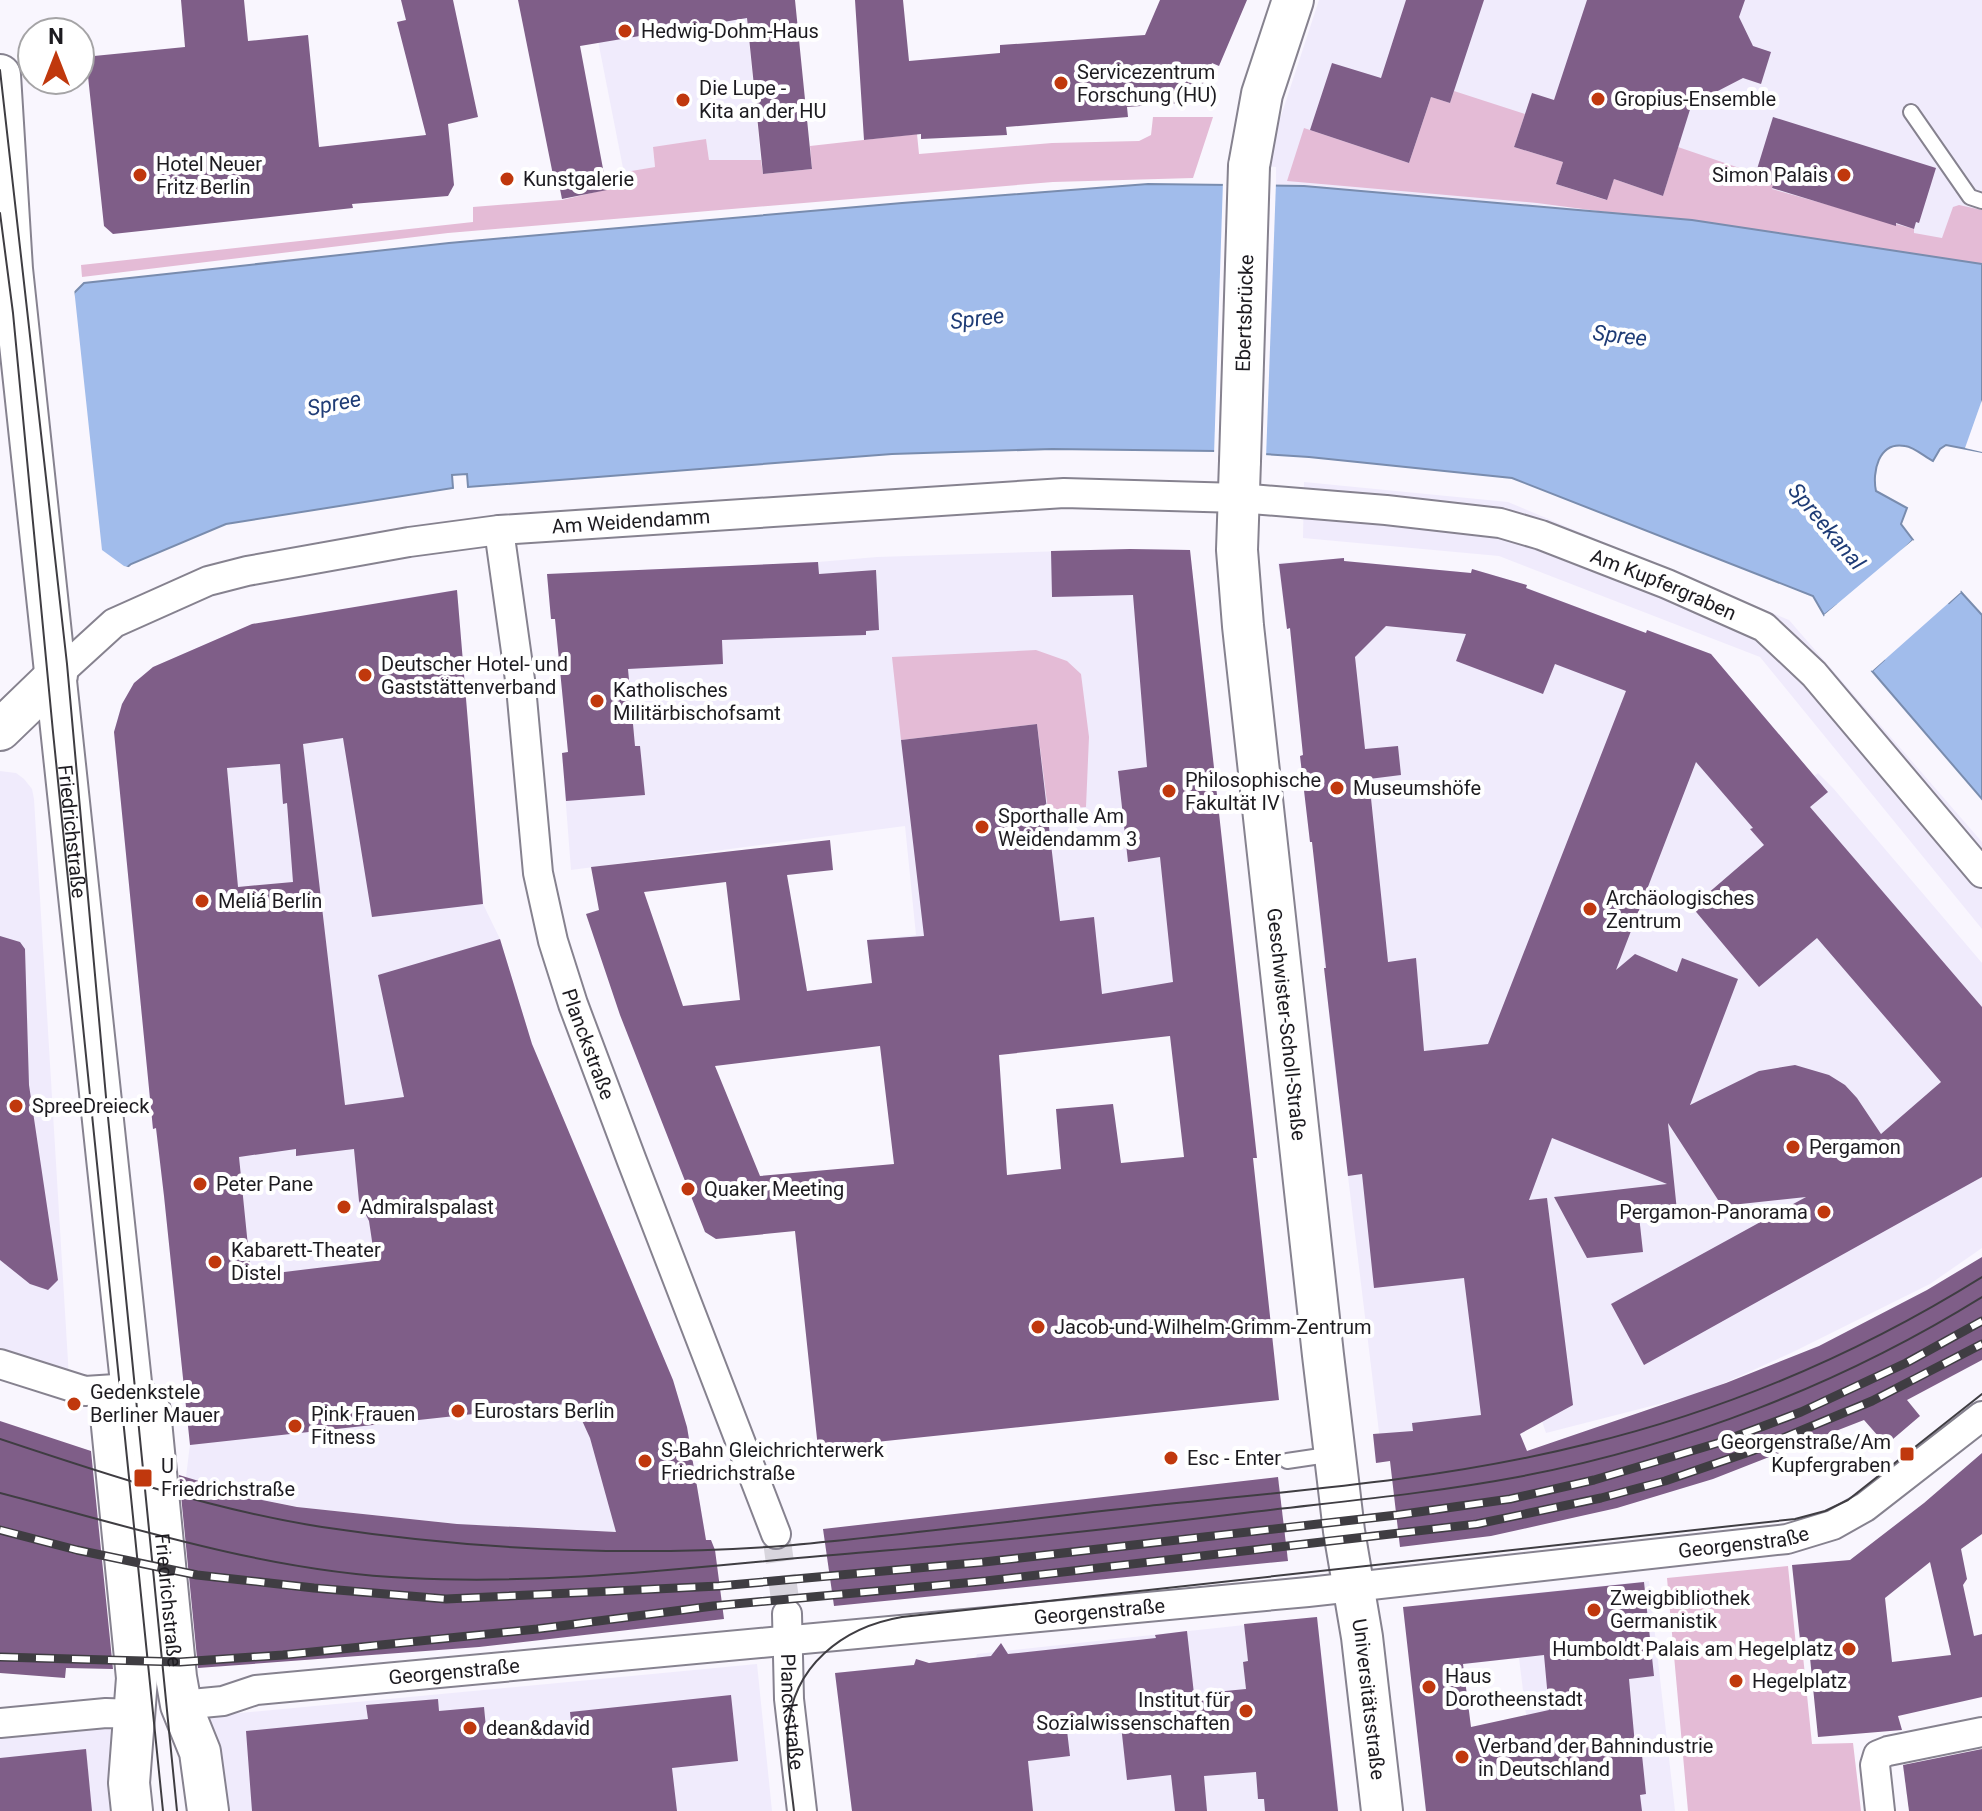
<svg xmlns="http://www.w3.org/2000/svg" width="1982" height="1811" viewBox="0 0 1982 1811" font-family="Roboto,sans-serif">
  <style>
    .built { fill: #f0ebfc }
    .green { fill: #e4bbd6 }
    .water { fill: #a1bceb; stroke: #798cae; stroke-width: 2 }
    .pier { fill: #f9f6fe }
    .building { fill: #7f5e88; fill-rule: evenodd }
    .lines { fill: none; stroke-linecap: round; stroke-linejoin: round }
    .street-tunnel { stroke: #d8d5dd; stroke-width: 28; stroke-dasharray: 28 14; stroke-linecap: butt }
    .lane-casing { stroke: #86828f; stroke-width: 18 }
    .street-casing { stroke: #86828f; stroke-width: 32 }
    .secondary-casing { stroke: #86828f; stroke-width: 44 }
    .lane { stroke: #fff; stroke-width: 14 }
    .street { stroke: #fff; stroke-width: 28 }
    .secondary { stroke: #fff; stroke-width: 40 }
    .tram { stroke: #3f3d42; stroke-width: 2 }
    .rail-casing { stroke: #3f3d42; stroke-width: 9 }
    .rail { stroke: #fff; stroke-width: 6; stroke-dasharray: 18; stroke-linecap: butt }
    .secondary-bridge-casing { stroke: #86828f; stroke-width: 44; stroke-linecap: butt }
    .secondary-bridge { stroke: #fff; stroke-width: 40 }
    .poi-dot { fill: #c0380d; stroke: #fff; stroke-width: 3 }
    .labels { text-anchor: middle; stroke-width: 8; stroke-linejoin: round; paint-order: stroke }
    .poi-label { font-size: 20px; fill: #1d1b20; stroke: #fff; text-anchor: start }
    .street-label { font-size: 20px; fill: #1d1b20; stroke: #fff }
    .water-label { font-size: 22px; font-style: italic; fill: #1f3c76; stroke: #fff }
  </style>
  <rect width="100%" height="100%" fill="#f9f6fe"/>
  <!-- built -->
  <g class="built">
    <polygon points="590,0 745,0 761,160 709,160 706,139 653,148 655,167 624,173"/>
    <polygon points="1319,0 1982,0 1982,264 1692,220 1276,186 1276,167 1264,166 1271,133 1281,116"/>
    <polygon points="1304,482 1508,502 1789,620 1982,842 1982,929 1760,657 1499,556 1303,538"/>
    <polygon points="1130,549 1190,550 1242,1027 883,1068 867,940 916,935 905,826 571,870 562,753 568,752 555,619 551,619 547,574 818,562 877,557"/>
    <polygon points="1344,558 1345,561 1471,573 1472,569 1527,585 1527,588 1645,633 1647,630 1711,654 1814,776 1818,773 1833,788 1982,963 1982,1248 1930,1284 1791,1353 1702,1393 1546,1433 1538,1410 1382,1457 1331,1036 1313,842 1310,842 1300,756 1303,754 1290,629 1287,629 1278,563"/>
    <polygon points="457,590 483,904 500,939 532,1044 673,1380 687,1427 705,1533 616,1532 457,1524 297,1507 262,1500 186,1477 190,1444 164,1196 156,1129 153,1129 114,732 122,704 134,683 153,667 250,625 395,611 393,600"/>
    <polygon points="0,771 16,773 24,779 32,789 34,799 69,1378 0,1354"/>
    <polygon points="1649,1581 1675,1811 1528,1811 1526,1715 1519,1658 1465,1664 1458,1601"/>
    <polygon points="1317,1617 1339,1811 852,1811 835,1673 976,1658 977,1654"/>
    <polygon points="757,1664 772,1811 217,1811 199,1717"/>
    <polygon points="117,1724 122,1811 0,1811 0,1733"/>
  </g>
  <!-- green -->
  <g class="green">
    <polygon points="1454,91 1525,114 1514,147 1563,162 1556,184 1606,200 1614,179 1663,196 1678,147 1757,174 1756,180 1773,185 1772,189 1914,229 1914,233 1942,238 1953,207 1959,205 1982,210 1982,266 1843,243 1537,203 1287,181 1304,128 1409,163 1431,97 1450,103"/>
    <polygon points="1153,117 1213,117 1193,178 1053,182 448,233 82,277 81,265 473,222 473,207 562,200 604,190 602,176 655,167 653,147 706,139 709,160 761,160 763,174 812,169 810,146 917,134 919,154 1052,143 1139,141 1151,135"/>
    <polygon points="1036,650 1067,661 1081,674 1089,737 1086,807 1048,810 1037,724 901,740 892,657"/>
    <polygon points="1788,1566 1797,1656 1803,1656 1812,1744 1853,1743 1861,1811 1688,1811 1667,1578"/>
  </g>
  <!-- water -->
  <path class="water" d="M1148,184L1304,186L1692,220L1982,264V452L1946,445L1940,449L1933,461C1925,457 1914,447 1905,446C1878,441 1872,473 1876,491L1907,508L1901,524L1913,540L1903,550L1949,603L1961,592L1982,615V799L1872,671L1884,660L1837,605L1824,615L1813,596L1512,478L1309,457L1216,451L1052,449L892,454L468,487L467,474L452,475L453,488L226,524L131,564L0,672L74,293L84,283L449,243L902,203Z"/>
  <!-- pier -->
  <g class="pier">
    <polygon points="1223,181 1276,182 1266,458 1214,455"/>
    <polygon points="74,288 102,550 124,566 132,568 0,676 0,338"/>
    <polygon points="1982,400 1982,452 1965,448"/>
    <polygon points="1913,540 1916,543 1908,550 1949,597 1958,589 1961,592 1872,671 1869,668 1879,659 1836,610 1827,618 1824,615"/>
  </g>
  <!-- building -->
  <g class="building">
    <polygon points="181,0 244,0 248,41 308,35 319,147 426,135 397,22 406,20 401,0 453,0 478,117 448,124 454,185 448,196 352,204 353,208 113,234 104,226 87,67 94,56 185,47"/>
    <polygon points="518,0 795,0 812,169 763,174 747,18 580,46 607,190 562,199 559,184 555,185"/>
    <polygon points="855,0 903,0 909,61 1000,53 1000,45 1145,35 1160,0 1247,0 1219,66 1212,63 1195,102 1127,107 1128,117 1006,127 1007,135 921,139 921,134 864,140"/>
    <polygon points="1406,0 1484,0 1450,103 1431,97 1409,163 1310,130 1332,63 1381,78"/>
    <polygon points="1587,0 1745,0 1739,17 1753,46 1771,52 1761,84 1743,78 1714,93 1710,106 1693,100 1663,196 1614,179 1607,200 1556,184 1563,162 1514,147 1532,93 1554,100"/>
    <polygon points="1773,117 1936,168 1919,223 1916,222 1914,229 1896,223 1896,226 1772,188 1773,185 1754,179"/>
    <path d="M1130,549L1190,550L1257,1158H1253L1279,1400L818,1448L795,1231L716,1239L705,1232L620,1015L586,914L599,910L591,867L830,840L833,870L787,875L807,991L872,983L867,940L924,936L901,740L1037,724L1060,921L1094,917L1102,994L1173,982L1160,857L1128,862L1118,771L1147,767L1133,595L1052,597L1051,551ZM726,882L740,1000L683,1006L644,892ZM1170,1036L1184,1157L1121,1163L1113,1104L1056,1109L1061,1169L1007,1175L999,1055ZM880,1046L894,1164L760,1176L715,1066Z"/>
    <path d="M1344,558V561L1471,573L1472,569L1527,585L1526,588L1646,633L1647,630L1711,654L1828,792L1810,807L1982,1007V1177L1644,1365L1611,1304L1806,1197L1722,1206L1668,1123L1677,1211L1639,1216L1643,1252L1587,1258L1554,1197L1667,1184L1552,1138L1529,1200L1547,1198L1573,1405L1520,1434L1527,1451L1726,1383L1819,1346L1927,1290L1982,1257V1360L1907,1400L1920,1416L1886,1445L1864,1420L1713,1479L1617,1508L1491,1536L1400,1547L1390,1461L1376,1463L1373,1434L1413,1431L1412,1423L1481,1415L1464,1278L1374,1288L1362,1174L1348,1176L1324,968H1326L1312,842H1310L1300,756L1303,755L1290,628L1287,629L1279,564ZM1386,626L1466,634L1456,661L1543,694L1555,664L1626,691L1488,1044L1424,1051L1416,958L1388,962L1369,779L1401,775L1398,746L1365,749L1355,657ZM1696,762L1753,828L1750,829L1764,845L1692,907L1759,987L1817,938L1941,1082L1881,1134L1857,1098L1845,1085L1829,1075L1795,1065L1759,1071L1690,1105L1738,979L1682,958L1677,972L1635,954L1616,970Z"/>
    <polygon points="818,562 819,574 876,570 879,630 866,631 866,635 722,640 723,664 628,669 635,746 640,746 645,795 566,801 562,753 568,752 555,619 551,619 547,574"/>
    <path d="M457,590L483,904L372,917L343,738L303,744L345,1105L404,1097L378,975L500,939L532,1044L673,1380L687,1427L706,1540H711L715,1550L724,1619L479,1647L198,1668L179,1475L262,1500L297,1507L457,1524L616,1532L590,1438L574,1403L190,1445L164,1196L156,1128L153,1129L114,732L122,704L134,683L153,667L252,624ZM280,764L283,804L287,803L293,882L238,887L227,768ZM296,1149V1156L354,1149L359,1201L369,1221L375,1261L251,1276L239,1157Z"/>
    <polygon points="0,936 20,942 25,949 29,1085 58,1280 48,1290 30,1284 0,1260"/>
    <polygon points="0,1421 91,1451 113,1669 66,1668 65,1678 0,1673"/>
    <path d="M1982,1453V1534L1961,1549L1967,1579L1963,1585L1974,1636L1982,1634V1697L1898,1716L1902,1730L1818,1737L1809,1648L1801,1649L1792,1565L1850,1560L1924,1503ZM1930,1562L1951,1655L1892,1662L1885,1598Z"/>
    <polygon points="1278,1477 1288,1561 834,1606 823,1529"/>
    <path d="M1644,1582L1654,1676L1629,1679L1636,1756L1642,1755L1646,1794L1640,1795L1642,1811H1426L1403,1607ZM1544,1655L1549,1710L1471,1727L1463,1664Z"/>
    <polygon points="1317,1617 1338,1811 1265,1811 1264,1799 1258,1799 1256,1772 1204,1776 1207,1811 1175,1811 1171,1775 1127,1780 1120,1716 1066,1722 1070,1756 1028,1761 1033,1811 852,1811 835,1673 914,1665 916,1659 929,1663 991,1656 1001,1643 1008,1654 1156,1638 1155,1635 1187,1631 1194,1694 1246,1689 1243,1662 1248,1661 1244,1624"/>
    <polygon points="731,1695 738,1761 672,1768 677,1811 252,1811 246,1731 368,1719 366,1705 438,1699 439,1711 484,1707 487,1738 572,1730 570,1712"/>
    <polygon points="86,1749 92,1811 0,1811 0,1758"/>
    <polygon points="1982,1749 1982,1811 1909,1811 1903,1765"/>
  </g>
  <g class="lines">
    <!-- street-tunnel -->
    <polyline class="street-tunnel" points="776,1534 787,1614"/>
    <!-- lane casing -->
    <g class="lane-casing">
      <g id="lane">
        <polyline points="1911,112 1970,197 1982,201"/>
        <polyline points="1287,1461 1334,1454"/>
      </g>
    </g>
    <!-- street casing -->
    <g class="street-casing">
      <g id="street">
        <path id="s1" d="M499,530L521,687L538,873L553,941L573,1004L632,1161L776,1534"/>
        <path id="s2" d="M57,675L114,623L208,581L247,571L409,542L499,530L1064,493L1239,498L1386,510L1500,523L1541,535L1667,584L1764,627L1814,674L1982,873"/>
        <polyline points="0,1364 85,1391 131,1388"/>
        <path id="s3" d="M787,1614L789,1699L802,1811"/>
        <path id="s4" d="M181,1705L223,1701L256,1690L1308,1592L1787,1539L1833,1525L1865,1507L1982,1416"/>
        <polyline points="0,1723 106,1713 136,1714"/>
        <polyline points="1880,1811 1875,1765 1878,1755 1888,1751 1982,1732"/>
      </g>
    </g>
    <!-- secondary casing -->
    <g class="secondary-casing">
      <g id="secondary">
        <path id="s5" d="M0,75L12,269L132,1392L150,1411L176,1677L181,1705L200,1752L208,1811"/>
        <polyline points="1249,166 1262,94 1293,0"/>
        <path id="s6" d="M1240,461L1237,550L1243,626L1323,1355L1344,1531L1362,1637L1382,1811"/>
        <polyline points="0,730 57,675"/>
        <polyline points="132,1392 111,1416 137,1678 129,1783 132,1811"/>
      </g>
    </g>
    <!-- lane -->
    <use href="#lane" class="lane"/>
    <!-- street -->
    <use href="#street" class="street"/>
    <!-- secondary -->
    <use href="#secondary" class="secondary"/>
    <!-- tram -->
    <g class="tram">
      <polyline points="0,70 67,664 106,1097 177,1811"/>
      <polyline points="0,213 13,313 53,732 163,1811"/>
      <path d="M0,1439C105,1474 213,1510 322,1527C475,1550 628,1557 782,1546C905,1535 1026,1519 1148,1506C1295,1491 1444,1480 1587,1444C1726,1410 1860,1353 1982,1277"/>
      <path d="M0,1493C135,1528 270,1572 409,1578C563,1586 715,1564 868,1552C994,1542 1119,1528 1244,1513C1335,1502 1427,1494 1518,1477C1681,1446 1840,1385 1982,1297"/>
      <path d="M794,1811C791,1784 786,1757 788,1730C792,1666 843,1627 902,1617L1795,1519L1825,1511L1848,1500L1982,1394"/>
    </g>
    <!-- rail casing -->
    <g class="rail-casing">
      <g id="rail">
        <polyline points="0,1530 77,1550 197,1575 314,1588 446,1599 719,1586 984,1562 1397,1515 1510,1499 1594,1480 1718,1443 1801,1412 1906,1363 1982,1321"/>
        <polyline points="0,1657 180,1662 283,1655 537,1629 713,1606 986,1581 1477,1524 1601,1498 1665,1481 1752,1451 1872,1401 1982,1344"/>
      </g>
    </g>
    <!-- rail -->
    <use href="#rail" class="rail"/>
    <!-- secondary-bridge casing -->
    <g class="secondary-bridge-casing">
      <g id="secondary-bridge">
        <path id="s7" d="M1240,461L1249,166"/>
      </g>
    </g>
    <!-- secondary-bridge -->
    <use href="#secondary-bridge" class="secondary-bridge"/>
  </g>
  <!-- markers -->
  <g class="poi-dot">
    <circle cx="625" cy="31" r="8"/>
    <circle cx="1061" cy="83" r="8"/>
    <circle cx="1598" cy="99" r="8"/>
    <circle cx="683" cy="100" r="8"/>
    <circle cx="140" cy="175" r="8"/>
    <circle cx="1844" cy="175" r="8"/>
    <circle cx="507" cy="179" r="8"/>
    <circle cx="365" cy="675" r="8"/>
    <circle cx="597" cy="701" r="8"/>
    <circle cx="1337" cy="788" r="8"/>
    <circle cx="1169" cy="791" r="8"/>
    <circle cx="982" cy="827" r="8"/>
    <circle cx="202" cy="901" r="8"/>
    <circle cx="1590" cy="909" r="8"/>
    <circle cx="16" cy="1106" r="8"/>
    <circle cx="1793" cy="1147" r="8"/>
    <circle cx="200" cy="1184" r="8"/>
    <circle cx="688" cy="1189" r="8"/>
    <circle cx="344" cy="1207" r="8"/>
    <circle cx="1824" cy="1212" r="8"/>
    <circle cx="215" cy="1262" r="8"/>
    <circle cx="1038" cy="1327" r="8"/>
    <circle cx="74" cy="1404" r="8"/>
    <circle cx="458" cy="1411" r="8"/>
    <circle cx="295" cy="1426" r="8"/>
    <rect x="1899" y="1446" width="16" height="16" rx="4"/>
    <circle cx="1171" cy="1458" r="8"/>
    <circle cx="645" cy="1461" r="8"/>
    <rect x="133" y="1468" width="20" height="20" rx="4"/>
    <circle cx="1594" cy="1610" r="8"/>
    <circle cx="1849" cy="1649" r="8"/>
    <circle cx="1736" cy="1681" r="8"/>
    <circle cx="1429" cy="1687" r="8"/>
    <circle cx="1246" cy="1711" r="8"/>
    <circle cx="470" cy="1728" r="8"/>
    <circle cx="1462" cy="1757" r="8"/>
  </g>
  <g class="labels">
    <!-- poi labels -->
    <g class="poi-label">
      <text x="641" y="38">Hedwig-Dohm-Haus</text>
      <text x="1077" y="79">Servicezentrum<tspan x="1077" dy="23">Forschung (HU)</tspan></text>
      <text x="699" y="95">Die Lupe -<tspan x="699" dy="23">Kita an der HU</tspan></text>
      <text x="1614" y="106">Gropius-Ensemble</text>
      <text x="156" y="171">Hotel Neuer<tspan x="156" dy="23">Fritz Berlin</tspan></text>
      <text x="1828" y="182" text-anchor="end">Simon Palais</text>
      <text x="523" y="186">Kunstgalerie</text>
      <text x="381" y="671">Deutscher Hotel- und<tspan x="381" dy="23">Gaststättenverband</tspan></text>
      <text x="613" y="697">Katholisches<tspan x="613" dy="23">Militärbischofsamt</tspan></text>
      <text x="1185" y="787">Philosophische<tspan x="1185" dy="23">Fakultät IV</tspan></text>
      <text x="1353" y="795">Museumshöfe</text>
      <text x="998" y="823">Sporthalle Am<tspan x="998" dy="23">Weidendamm 3</tspan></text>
      <text x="1606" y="905">Archäologisches<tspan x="1606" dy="23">Zentrum</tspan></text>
      <text x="218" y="908">Meliá Berlin</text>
      <text x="32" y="1113">SpreeDreieck</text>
      <text x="1809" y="1154">Pergamon</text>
      <text x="216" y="1191">Peter Pane</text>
      <text x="704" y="1196">Quaker Meeting</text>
      <text x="360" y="1214">Admiralspalast</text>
      <text x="1808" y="1219" text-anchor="end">Pergamon-Panorama</text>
      <text x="231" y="1257">Kabarett-Theater<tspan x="231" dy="23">Distel</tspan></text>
      <text x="1054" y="1334">Jacob-und-Wilhelm-Grimm-Zentrum</text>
      <text x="90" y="1399">Gedenkstele<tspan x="90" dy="23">Berliner Mauer</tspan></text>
      <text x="474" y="1418">Eurostars Berlin</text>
      <text x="311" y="1421">Pink Frauen<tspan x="311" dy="23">Fitness</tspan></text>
      <text x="1891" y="1449" text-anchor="end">Georgenstraße/Am<tspan x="1891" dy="23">Kupfergraben</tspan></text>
      <text x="661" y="1457">S-Bahn Gleichrichterwerk<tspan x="661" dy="23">Friedrichstraße</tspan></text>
      <text x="1187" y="1465">Esc - Enter</text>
      <text x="161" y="1473">U<tspan x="161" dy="23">Friedrichstraße</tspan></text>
      <text x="1610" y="1605">Zweigbibliothek<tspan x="1610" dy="23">Germanistik</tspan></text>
      <text x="1833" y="1656" text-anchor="end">Humboldt Palais am Hegelplatz</text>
      <text x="1445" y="1683">Haus<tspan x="1445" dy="23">Dorotheenstadt</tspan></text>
      <text x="1752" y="1688">Hegelplatz</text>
      <text x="1230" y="1707" text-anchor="end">Institut für<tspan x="1230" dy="23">Sozialwissenschaften</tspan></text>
      <text x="486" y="1735">dean&amp;david</text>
      <text x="1478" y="1753">Verband der Bahnindustrie<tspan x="1478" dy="23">in Deutschland</tspan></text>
    </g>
    <!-- street labels -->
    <g class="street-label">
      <text dy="7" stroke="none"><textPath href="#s7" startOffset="148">Ebertsbrücke</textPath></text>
      <text dy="7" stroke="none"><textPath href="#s2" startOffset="608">Am Weidendamm</textPath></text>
      <text dy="7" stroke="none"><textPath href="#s2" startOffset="1654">Am Kupfergraben</textPath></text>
      <text dy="7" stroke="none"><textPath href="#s5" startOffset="760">Friedrichstraße</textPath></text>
      <text dy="7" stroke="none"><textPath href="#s6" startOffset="566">Geschwister-Scholl-Straße</textPath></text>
      <text dy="7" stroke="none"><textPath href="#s1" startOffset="524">Planckstraße</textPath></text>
      <text dy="7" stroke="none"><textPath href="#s4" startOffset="1572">Georgenstraße</textPath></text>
      <text dy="7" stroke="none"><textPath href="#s5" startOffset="1540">Friedrichstraße</textPath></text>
      <text dy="7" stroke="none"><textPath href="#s4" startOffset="924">Georgenstraße</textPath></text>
      <text dy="7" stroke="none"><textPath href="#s4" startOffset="276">Georgenstraße</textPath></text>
      <text dy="7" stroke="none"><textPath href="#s6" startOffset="1246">Universitätsstraße</textPath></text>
      <text dy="7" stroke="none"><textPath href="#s3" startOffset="98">Planckstraße</textPath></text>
    </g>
    <!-- water labels -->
    <g class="water-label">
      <text transform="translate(977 318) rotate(-7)" y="8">Spree</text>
      <text transform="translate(1620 335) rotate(7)" y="8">Spree</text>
      <text transform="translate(334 403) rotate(-11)" y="8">Spree</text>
      <text transform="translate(1827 526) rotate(50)" y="8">Spreekanal</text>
    </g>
  </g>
  <!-- north arrow -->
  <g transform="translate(56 56)"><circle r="38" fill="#ffffff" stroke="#a5a4a6" stroke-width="2"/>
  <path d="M0-6L14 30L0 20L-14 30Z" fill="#c0380d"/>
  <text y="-12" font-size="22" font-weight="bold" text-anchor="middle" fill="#1d1b20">N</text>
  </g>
</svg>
